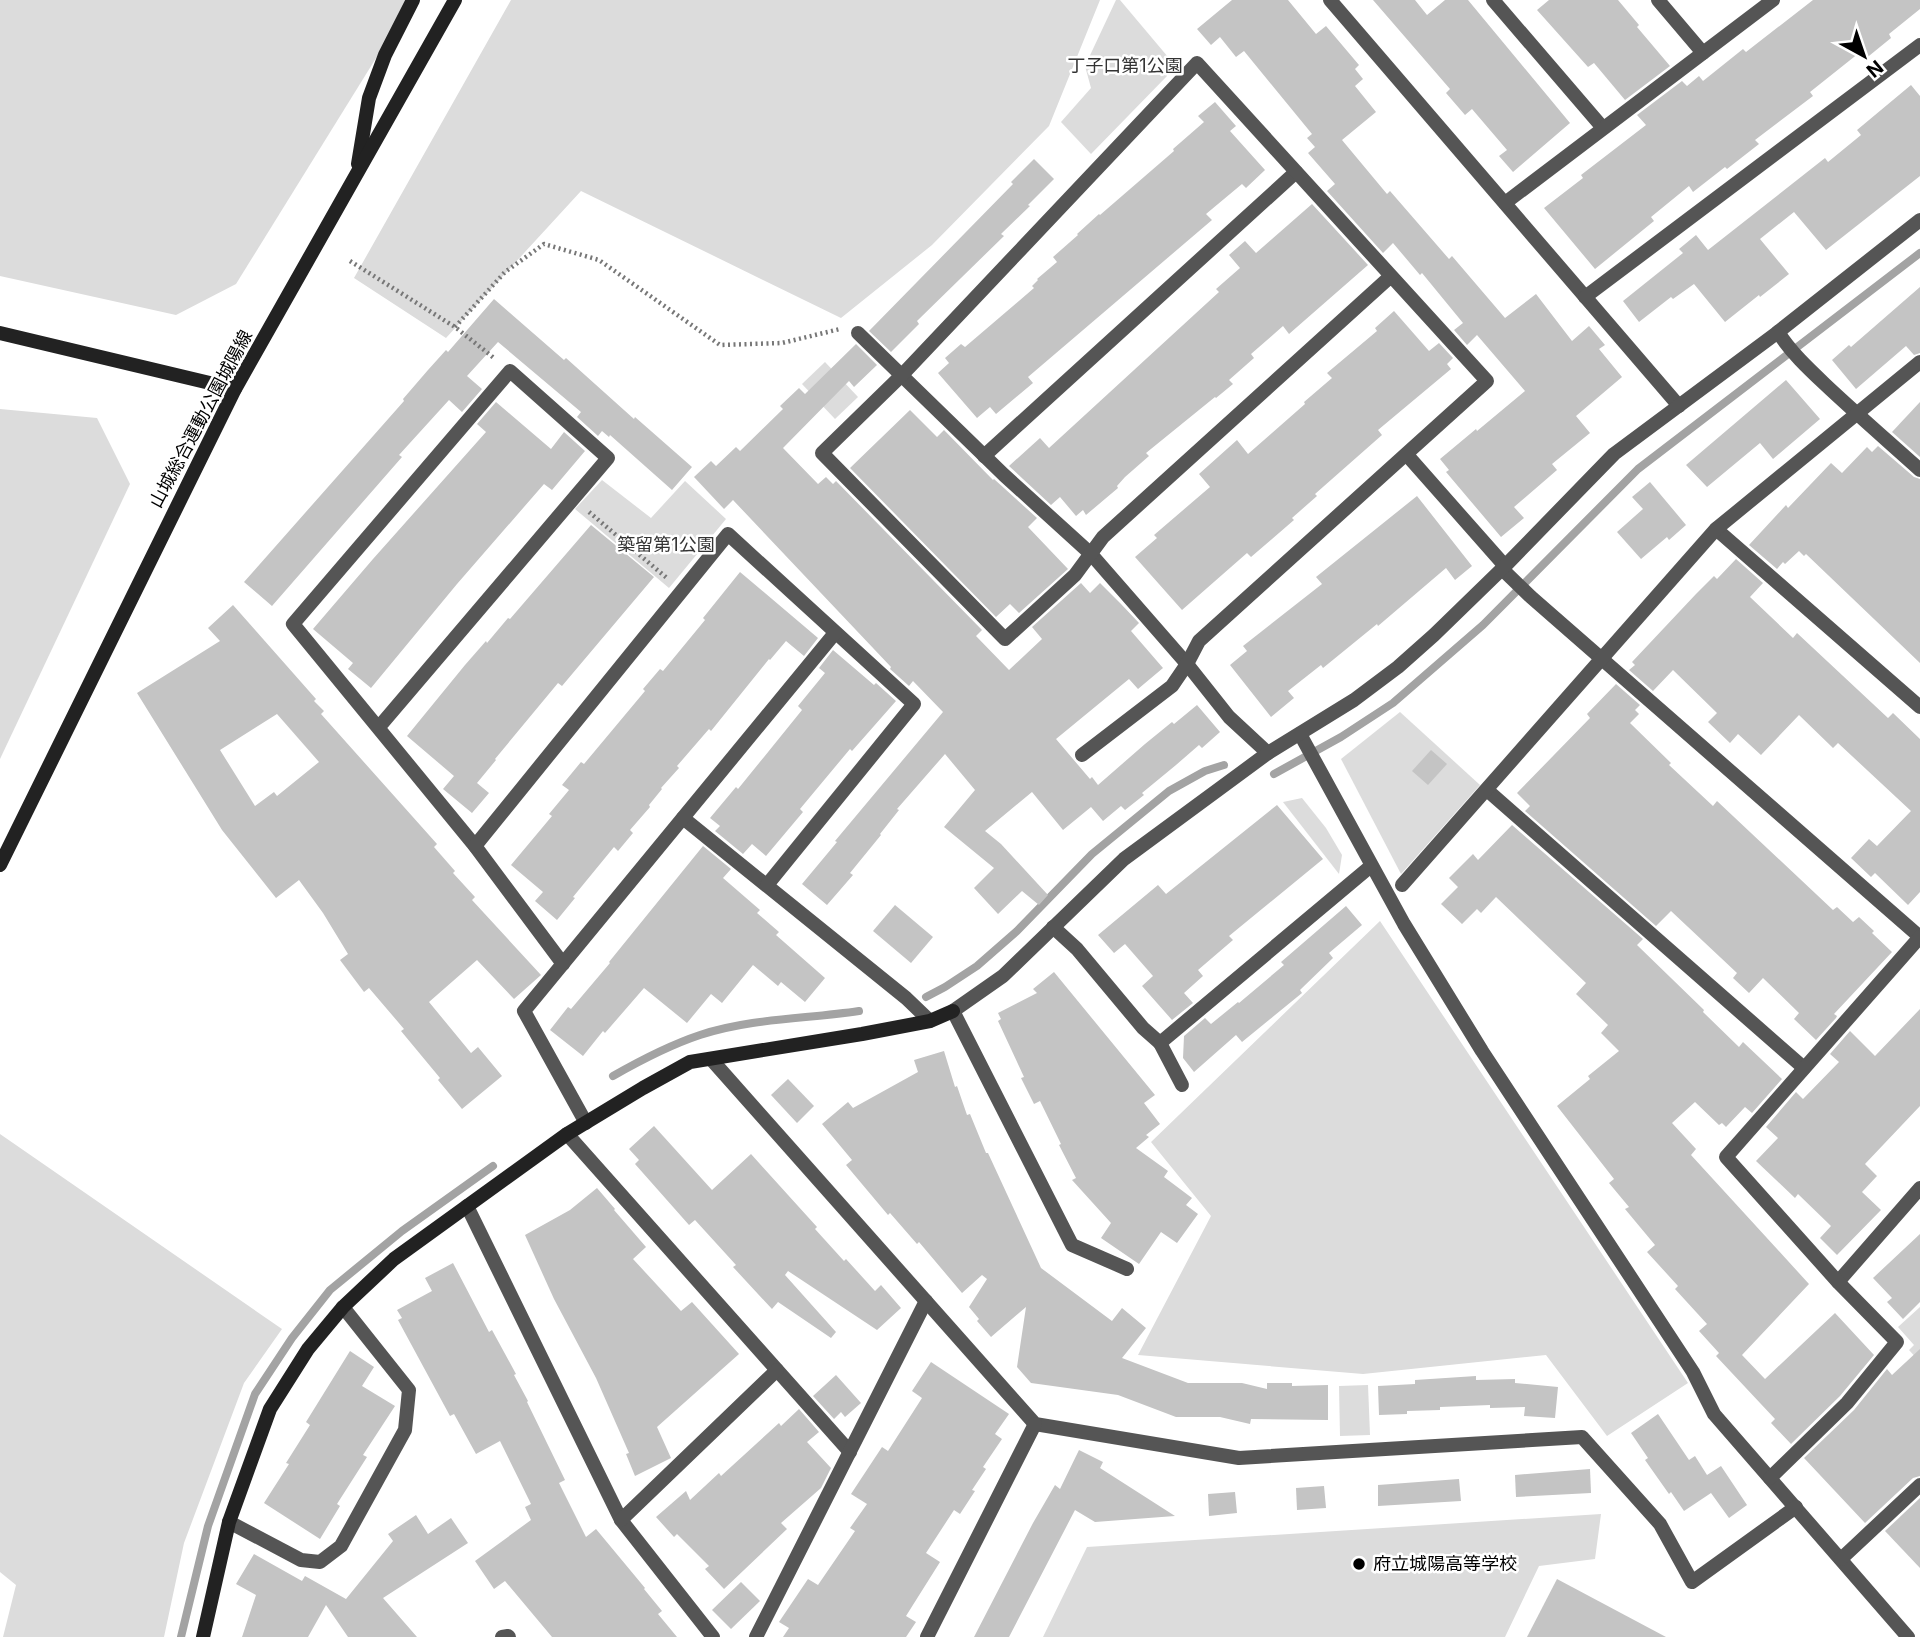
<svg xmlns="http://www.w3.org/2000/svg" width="1920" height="1637" viewBox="0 0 1920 1637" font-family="Inter,'Noto Sans JP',sans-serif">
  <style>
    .green { fill: #dcdcdc }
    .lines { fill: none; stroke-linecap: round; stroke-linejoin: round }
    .stream { stroke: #a3a3a3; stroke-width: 8 }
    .building { fill: #c4c4c4; fill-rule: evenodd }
    .path { stroke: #777; stroke-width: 4.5; stroke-dasharray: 2 3.5; stroke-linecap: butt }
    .street { stroke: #555; stroke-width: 14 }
    .secondary { stroke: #222; stroke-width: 14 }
    .poi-dot { fill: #000; stroke: #fff; stroke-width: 2.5 }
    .labels { text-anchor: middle; stroke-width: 5; stroke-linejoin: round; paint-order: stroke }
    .park-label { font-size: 18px; fill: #333; stroke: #fff }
    .street-label { font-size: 18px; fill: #000; stroke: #fff }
    .poi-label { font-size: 18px; fill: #000; stroke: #fff; text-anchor: start }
  </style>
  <rect width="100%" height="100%" fill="#fff"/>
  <!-- green -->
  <g class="green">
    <polygon points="0,0 412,0 236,284 176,315 0,276"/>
    <polygon points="511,0 1100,0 1049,126 932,245 841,318 581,191 446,338 354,278"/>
    <polygon points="1116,0 1120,0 1168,57 1167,76 1091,154 1061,122 1091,88 1085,66"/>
    <polygon points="825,362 858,397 835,419 802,384"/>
    <polygon points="0,409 97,418 130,484 0,759"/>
    <polygon points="602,480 651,518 685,481 726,519 669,588 575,509"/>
    <polygon points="1400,712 1480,785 1401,874 1341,759"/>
    <polygon points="1302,798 1326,828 1342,855 1339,874 1283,802"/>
    <polygon points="1380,921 1688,1383 1607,1436 1546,1355 1363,1374 1138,1355 1211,1216 1151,1142"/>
    <polygon points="0,1134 282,1329 244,1383 184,1543 164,1637 3,1637 16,1585 0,1572"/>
    <polygon points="1920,1307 1920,1362 1909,1350 1914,1345 1898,1327"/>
    <polygon points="1368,1385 1370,1435 1340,1436 1339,1386"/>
    <polygon points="1601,1514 1595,1559 1539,1566 1505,1637 1043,1637 1087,1547"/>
  </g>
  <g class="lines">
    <!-- stream -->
    <g class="stream">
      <polyline points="1274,774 1341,737 1393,703 1483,625 1638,469 1920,253"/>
      <polyline points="926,997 945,987 977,966 1017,931 1092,854 1169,791 1205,771 1224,765"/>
      <path d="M613,1076C641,1060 670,1045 700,1035C752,1018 807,1019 859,1011"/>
      <polyline points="181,1637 208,1526 255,1394 292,1338 330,1290 402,1231 493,1166"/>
    </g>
  </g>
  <!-- building -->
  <g class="building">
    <polygon points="1232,0 1288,0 1316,34 1326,26 1359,65 1355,69 1363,79 1355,86 1376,112 1342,140 1387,194 1390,191 1449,259 1452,256 1505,318 1536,294 1572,341 1589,326 1605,345 1599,349 1622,377 1576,416 1590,433 1552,464 1557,470 1514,507 1524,518 1501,537 1446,472 1449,470 1440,459 1476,429 1477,431 1525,391 1477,335 1467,345 1454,330 1463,323 1422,273 1420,275 1393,243 1383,253 1327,191 1335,184 1308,153 1315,147 1307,138 1312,134 1244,51 1236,57 1220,37 1211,45 1197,29"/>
    <polygon points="1373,0 1415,0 1427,15 1445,0 1468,0 1570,123 1513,172 1499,156 1507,150 1472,109 1465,115 1446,93 1450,89"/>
    <polygon points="1549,0 1618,0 1639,25 1637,27 1670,66 1625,100 1594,63 1588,67 1537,10"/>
    <polygon points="1813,0 1920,0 1920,9 1889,34 1891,38 1864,60 1859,53 1810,92 1813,96 1755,140 1759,144 1727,169 1725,167 1693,192 1689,186 1651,217 1654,221 1595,269 1544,208 1583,178 1581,175 1646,125 1637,115 1682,81 1687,86 1699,76 1703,81 1743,49 1746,52"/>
    <polygon points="1911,85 1920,96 1920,176 1826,250 1794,212 1760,239 1789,274 1760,297 1759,295 1725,322 1694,284 1673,299 1671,297 1639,322 1623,301 1683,253 1679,249 1696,235 1708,250 1825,158 1828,162 1861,135 1857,130"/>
    <polygon points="1215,102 1236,126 1230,131 1265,170 1246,188 1242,184 1206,214 1212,220 1028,377 1033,383 996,414 990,407 977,418 938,373 949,363 945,358 961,344 965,347 1034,288 1032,286 1038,280 1037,279 1057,262 1053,257 1078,235 1077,234 1099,214 1100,215 1174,151 1173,149 1204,122 1198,116"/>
    <polygon points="1034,159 1054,179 1028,205 1030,206 1001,234 1004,236 917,321 919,324 891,352 869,331 1013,184 1011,182"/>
    <polygon points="1312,204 1368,265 1289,334 1283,326 1251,354 1254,358 1229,380 1233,384 1216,398 1215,397 1146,453 1149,456 1125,477 1117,486 1118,488 1086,515 1083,510 1076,516 1060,497 1051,505 1009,466 1040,438 1049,448 1219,292 1216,289 1240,268 1229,255 1245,241 1256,253"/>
    <polygon points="1920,287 1920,353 1914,355 1906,346 1856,389 1832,360 1849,345 1851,347"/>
    <polygon points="494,299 564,360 566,358 634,419 635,417 692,467 672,490 610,435 609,437 602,431 598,436 577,417 581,412 498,342 467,376 482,389 462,412 449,400 399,455 402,457 272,606 244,582 404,401 403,399 428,370 446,350 448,352"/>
    <polygon points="1394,311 1429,351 1439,343 1453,358 1447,364 1451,369 1378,430 1382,435 1315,494 1317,496 1292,518 1294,520 1251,557 1247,553 1182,610 1135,557 1157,538 1154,535 1210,487 1199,474 1237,440 1248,454 1305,404 1304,402 1332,378 1327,373 1377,331 1375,328"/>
    <polygon points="856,344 877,365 854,387 849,381 783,448 818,484 826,477 833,484 836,481 982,630 976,636 1009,670 1042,639 1032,627 1081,583 1090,593 1100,583 1121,604 1139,623 1131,631 1163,668 1138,689 1129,679 1056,739 1090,779 1092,777 1098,785 1145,744 1172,722 1174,724 1197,705 1220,732 1202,748 1199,745 1176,765 1142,793 1144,795 1125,810 1121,806 1103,821 1091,807 1063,830 1032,792 985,831 1001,844 1048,895 1039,905 1022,891 998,914 974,888 994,868 944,827 975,790 945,754 897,809 899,810 880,834 881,835 850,873 853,875 827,905 802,884 837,842 835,841 943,712 913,681 909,686 890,669 891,667 733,500 724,509 694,477 711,461 716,466 736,447 740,451 783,409 780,406 799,388 805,394"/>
    <polygon points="1786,380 1820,419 1773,459 1760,443 1707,487 1686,465"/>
    <polygon points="496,402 551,449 564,432 585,451 552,490 544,484 457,584 371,688 348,669 353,663 313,629 373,559 486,432 477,424"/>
    <polygon points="1920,402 1920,457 1892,432"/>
    <polygon points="910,410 937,437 944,430 993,480 994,479 1037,518 1028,527 1068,569 1019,613 1010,604 996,617 850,468"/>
    <polygon points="1878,446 1914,477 1920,479 1920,663 1806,554 1804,556 1799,551 1785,564 1783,562 1777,569 1749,545 1786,505 1788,508 1831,463 1842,473 1867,447 1872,452"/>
    <polygon points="1650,482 1686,525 1669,540 1667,537 1641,559 1617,532 1643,509 1632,497"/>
    <polygon points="1417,496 1472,566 1455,580 1446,568 1378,626 1377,624 1323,668 1321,665 1288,691 1294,698 1271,717 1230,665 1247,651 1243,646 1322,584 1316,577"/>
    <polygon points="591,525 654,577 562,686 558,683 495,759 496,760 477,783 489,793 472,813 443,789 454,776 407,736 465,665 486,641 487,643 508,618 510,619"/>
    <polygon points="1736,559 1763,583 1750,597 1793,638 1797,633 1888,718 1893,713 1920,739 1920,892 1908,905 1875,873 1871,877 1851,858 1869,839 1877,846 1911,811 1838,743 1833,748 1799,715 1761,755 1738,734 1730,743 1708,722 1717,713 1673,670 1653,691 1629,670 1635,665 1632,662 1696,594 1714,576 1717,579"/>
    <polygon points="740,572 818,638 804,656 786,641 770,660 769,659 711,731 709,729 677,766 679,768 661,788 662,789 649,805 650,807 630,830 633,833 618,851 614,847 573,897 575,898 557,920 535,901 543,892 511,865 552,816 549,814 569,790 562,785 581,762 584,764 645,691 643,689 660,669 663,671 705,620 703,618"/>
    <path d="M233,605L316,699L314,701L324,711L321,714L437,844L434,847L455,871L453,873L475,897L472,900L541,975L514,999L477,960L429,1002L471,1053L478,1047L502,1076L462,1109L438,1080L440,1078L401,1031L404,1029L369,988L364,992L340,960L348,954L323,913L299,880L276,898L222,830L137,693L220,641L208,628ZM277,714L319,762L277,796L274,792L255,806L220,750Z"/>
    <polygon points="833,650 874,685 876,683 896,701 852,751 850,749 800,809 803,812 766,856 752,844 743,854 715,831 720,826 710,818 736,787 738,789 802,710 798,706 825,673 819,668"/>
    <polygon points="1616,684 1640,705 1635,710 1639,714 1630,723 1671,763 1669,765 1713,806 1717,801 1833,910 1837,907 1853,922 1859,917 1874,931 1872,933 1892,952 1834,1014 1837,1016 1836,1018 1816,1040 1794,1019 1799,1013 1763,978 1749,993 1733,978 1737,973 1671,911 1656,926 1525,811 1530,806 1517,793 1590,718 1587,714"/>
    <polygon points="1431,750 1447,764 1428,785 1412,771"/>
    <polygon points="1277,805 1323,859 1229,936 1233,940 1198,970 1203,976 1184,993 1193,1003 1172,1020 1142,986 1153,976 1125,944 1114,953 1098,935 1158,885 1166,894"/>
    <polygon points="1512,825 1643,939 1637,945 1704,1010 1703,1012 1739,1047 1743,1042 1782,1079 1752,1113 1745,1107 1726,1127 1722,1123 1719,1125 1695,1102 1672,1123 1696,1149 1691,1155 1809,1284 1742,1355 1765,1379 1835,1313 1874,1355 1840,1396 1791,1444 1771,1423 1775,1419 1716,1356 1719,1353 1699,1331 1707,1324 1675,1289 1678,1286 1647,1252 1655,1245 1625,1209 1629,1207 1609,1183 1614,1179 1557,1106 1590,1079 1588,1076 1619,1051 1601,1033 1608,1025 1576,994 1586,983 1496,897 1481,913 1477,909 1462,924 1441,904 1458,887 1449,878 1473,854 1478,860"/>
    <polygon points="703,846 731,869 723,878 760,910 757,913 779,932 776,935 825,978 805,1002 781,982 778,986 753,965 722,1003 711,994 687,1023 644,988 605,1033 603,1031 583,1056 550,1030 568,1007 571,1009 610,963 609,962"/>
    <polygon points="895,905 933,937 911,963 873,931"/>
    <polygon points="1346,906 1362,925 1329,953 1333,958 1300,990 1302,993 1242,1042 1236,1035 1194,1072 1183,1058 1184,1036 1205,1018 1211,1024 1238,1002 1239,1003 1284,965 1281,962"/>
    <polygon points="1054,972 1155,1095 1144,1103 1160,1124 1146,1135 1149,1137 1136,1148 1168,1171 1164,1177 1192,1198 1186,1205 1198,1214 1177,1243 1161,1232 1139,1264 1101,1238 1111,1223 1072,1180 1076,1178 1059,1145 1061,1144 1040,1101 1034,1104 1021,1078 1024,1077 998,1021 1001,1019 998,1013 1037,993 1033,989"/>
    <polygon points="1920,1009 1920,1106 1865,1164 1877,1176 1862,1192 1881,1210 1837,1255 1820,1238 1831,1226 1798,1194 1795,1198 1756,1161 1778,1138 1766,1127 1796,1092 1803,1099 1839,1062 1830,1054 1850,1031 1875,1056"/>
    <polygon points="944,1051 955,1087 957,1086 967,1115 970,1114 986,1153 988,1153 1041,1268 1112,1321 1122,1308 1146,1328 1122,1358 1188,1383 1242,1383 1267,1389 1267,1383 1292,1383 1292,1386 1328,1385 1328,1420 1251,1419 1250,1424 1220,1417 1176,1417 1118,1395 1031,1383 1017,1367 1026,1307 991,1337 977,1321 979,1319 969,1307 987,1279 982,1275 962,1293 919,1242 917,1244 890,1213 888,1215 846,1165 852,1160 822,1124 848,1102 853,1108 918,1072 914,1060"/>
    <polygon points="788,1079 814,1106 797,1123 771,1095"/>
    <polygon points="654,1126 712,1190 751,1154 817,1227 815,1229 844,1261 846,1259 875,1291 881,1285 901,1308 877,1330 788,1271 785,1275 836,1332 831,1338 778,1302 772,1309 733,1267 736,1265 695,1220 689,1225 635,1164 639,1160 629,1149"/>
    <polygon points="597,1188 615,1209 614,1210 646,1247 633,1259 681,1311 692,1302 739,1354 657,1427 671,1458 635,1476 626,1454 629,1453 596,1378 554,1299 525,1235 570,1210"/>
    <polygon points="1920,1234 1920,1302 1903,1319 1887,1302 1892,1298 1873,1278"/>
    <polygon points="453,1263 489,1332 492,1330 516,1374 514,1375 528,1401 527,1402 565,1480 559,1483 586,1537 596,1529 645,1588 644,1589 662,1611 658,1614 677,1637 552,1637 505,1581 494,1589 475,1561 531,1520 525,1507 531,1504 500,1441 476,1454 454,1414 450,1416 398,1320 402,1318 397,1310 432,1291 425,1278"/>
    <polygon points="1920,1349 1920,1476 1913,1478 1865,1523 1804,1458 1854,1410 1887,1369 1892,1375"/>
    <polygon points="350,1351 374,1367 362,1386 395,1406 363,1455 367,1457 337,1504 340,1506 320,1539 264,1503 289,1464 286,1463 310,1425 306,1422"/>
    <polygon points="931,1362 1009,1414 995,1434 1002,1439 983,1467 986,1469 972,1490 975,1491 960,1514 954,1510 926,1553 940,1562 906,1616 916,1622 906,1637 783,1637 789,1628 779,1622 808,1579 818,1585 855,1531 850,1528 867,1504 851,1494 882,1447 888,1451 922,1398 912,1391"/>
    <polygon points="836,1375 861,1403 845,1417 841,1412 834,1419 813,1396"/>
    <polygon points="1476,1376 1476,1380 1515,1379 1515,1383 1558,1387 1555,1418 1524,1416 1525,1407 1490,1408 1490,1405 1440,1407 1440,1410 1407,1411 1407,1414 1379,1415 1378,1386 1415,1384 1415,1380"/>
    <polygon points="799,1409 819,1432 807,1442 831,1468 821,1488 781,1523 787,1529 724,1589 705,1569 709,1566 677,1534 674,1537 656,1517 686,1491 690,1500 719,1473 721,1476 779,1423 781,1426"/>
    <polygon points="1658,1414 1689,1460 1695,1456 1707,1475 1721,1466 1747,1505 1729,1518 1711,1493 1684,1511 1671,1492 1669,1494 1645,1460 1648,1458 1631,1433"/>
    <polygon points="1079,1450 1103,1462 1100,1468 1175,1516 1095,1522 1075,1510 1009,1637 974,1637 1033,1523 1055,1485 1060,1489"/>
    <polygon points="1590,1469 1591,1493 1516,1497 1515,1475"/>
    <polygon points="1459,1479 1461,1501 1378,1506 1378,1485"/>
    <polygon points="1324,1486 1326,1508 1297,1510 1296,1488"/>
    <polygon points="1235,1492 1237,1513 1209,1516 1208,1494"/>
    <polygon points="1920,1498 1920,1568 1885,1531"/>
    <polygon points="416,1515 428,1534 451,1518 468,1543 383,1598 417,1637 348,1637 326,1605 308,1637 242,1637 256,1595 236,1584 254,1554 302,1581 305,1576 346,1599 393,1541 388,1534"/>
    <polygon points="1557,1579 1666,1637 1527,1637"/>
    <polygon points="741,1582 760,1601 731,1629 712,1610"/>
  </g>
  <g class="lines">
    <!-- path -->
    <g class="path">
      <polyline points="350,261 455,327 494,358"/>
      <polyline points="455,327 505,272 544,244 599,260 720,345 782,343 840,329"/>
      <polyline points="589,512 668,579"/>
    </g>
    <!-- street -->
    <g class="street">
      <polyline points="1330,0 1679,406"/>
      <polyline points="1493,0 1603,128"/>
      <polyline points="1658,0 1703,53"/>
      <polyline points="1505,203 1773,0"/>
      <polyline points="1585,297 1920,45"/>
      <path d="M1778,332C1792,354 1811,371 1830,389C1859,416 1890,443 1920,470"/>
      <polyline points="858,333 1004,475 1091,554 1187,664 1229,717 1268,753"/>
      <polyline points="1407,455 1505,566"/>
      <polyline points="984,456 1296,172"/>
      <polyline points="1716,529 1920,707"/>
      <polyline points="1502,569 1531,597 1920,937"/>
      <polyline points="379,727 608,458 510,371 293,624 475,846 563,964"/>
      <polyline points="1300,734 1404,924 1482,1051 1693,1372 1714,1414 1908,1637"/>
      <polyline points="1082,755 1172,686 1187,664 1199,641 1487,381 1197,63 902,375 822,453 1005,639 1075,575 1103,537 1391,276"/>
      <polyline points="1487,790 1804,1068"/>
      <polyline points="683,818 906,998 930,1021"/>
      <polyline points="475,846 728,534 914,704 767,885"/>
      <polyline points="1402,885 1716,529 1920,362"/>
      <polyline points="1053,927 1077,949 1143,1028 1160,1043 1371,866"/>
      <polyline points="1160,1043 1182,1085"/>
      <polyline points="711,1059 1035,1424 1239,1458 1582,1437 1660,1524 1692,1582 1796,1507"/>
      <polyline points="586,1123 524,1011 835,633"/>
      <polyline points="567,1134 850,1452"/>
      <polyline points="467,1206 621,1520 713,1637"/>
      <polyline points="1127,1269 1072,1245 953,1011 1003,976 1124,859 1268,753 1354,700 1398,667 1434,635 1505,566 1614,454 1778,332 1920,220"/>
      <polyline points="1838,1282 1920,1188"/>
      <polyline points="1770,1478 1847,1403 1897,1342 1838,1282 1726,1157 1920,937"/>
      <polyline points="621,1520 777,1370"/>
      <polyline points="229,1522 301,1560 320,1562 341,1546 405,1430 409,1390 343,1307"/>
      <polyline points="1841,1559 1920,1485"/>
      <polyline points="502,1637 508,1636 509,1637"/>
      <polyline points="756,1637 926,1301"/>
      <polyline points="927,1637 1035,1424"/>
    </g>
    <!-- secondary -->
    <g class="secondary">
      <polyline points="358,164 369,98 385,55 413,0"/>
      <polyline points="0,333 235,389"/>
      <polyline points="0,865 235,389 455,0"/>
      <polyline points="203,1637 229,1522 270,1409 308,1349 343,1307 394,1259 567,1134 643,1088 690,1062 862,1034 930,1021 953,1011"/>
    </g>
  </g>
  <!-- markers -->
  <circle class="poi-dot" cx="1359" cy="1564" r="7"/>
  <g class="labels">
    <!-- park labels -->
    <g class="park-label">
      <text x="1125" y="72">丁子口第1公園</text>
      <text x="666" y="551">築留第1公園</text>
    </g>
    <!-- street labels -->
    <g class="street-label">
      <text transform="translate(201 419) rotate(-62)" y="6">山城総合運動公園城陽線</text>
    </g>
    <!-- poi labels -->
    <g class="poi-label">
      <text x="1373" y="1570">府立城陽高等学校</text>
    </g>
  </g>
  <!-- north arrow -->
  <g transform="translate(1864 56) rotate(140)" stroke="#ffffff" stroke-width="5" paint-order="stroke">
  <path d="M0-5L12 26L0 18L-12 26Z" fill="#000000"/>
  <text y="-10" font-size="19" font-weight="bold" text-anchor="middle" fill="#000000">N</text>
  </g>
</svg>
